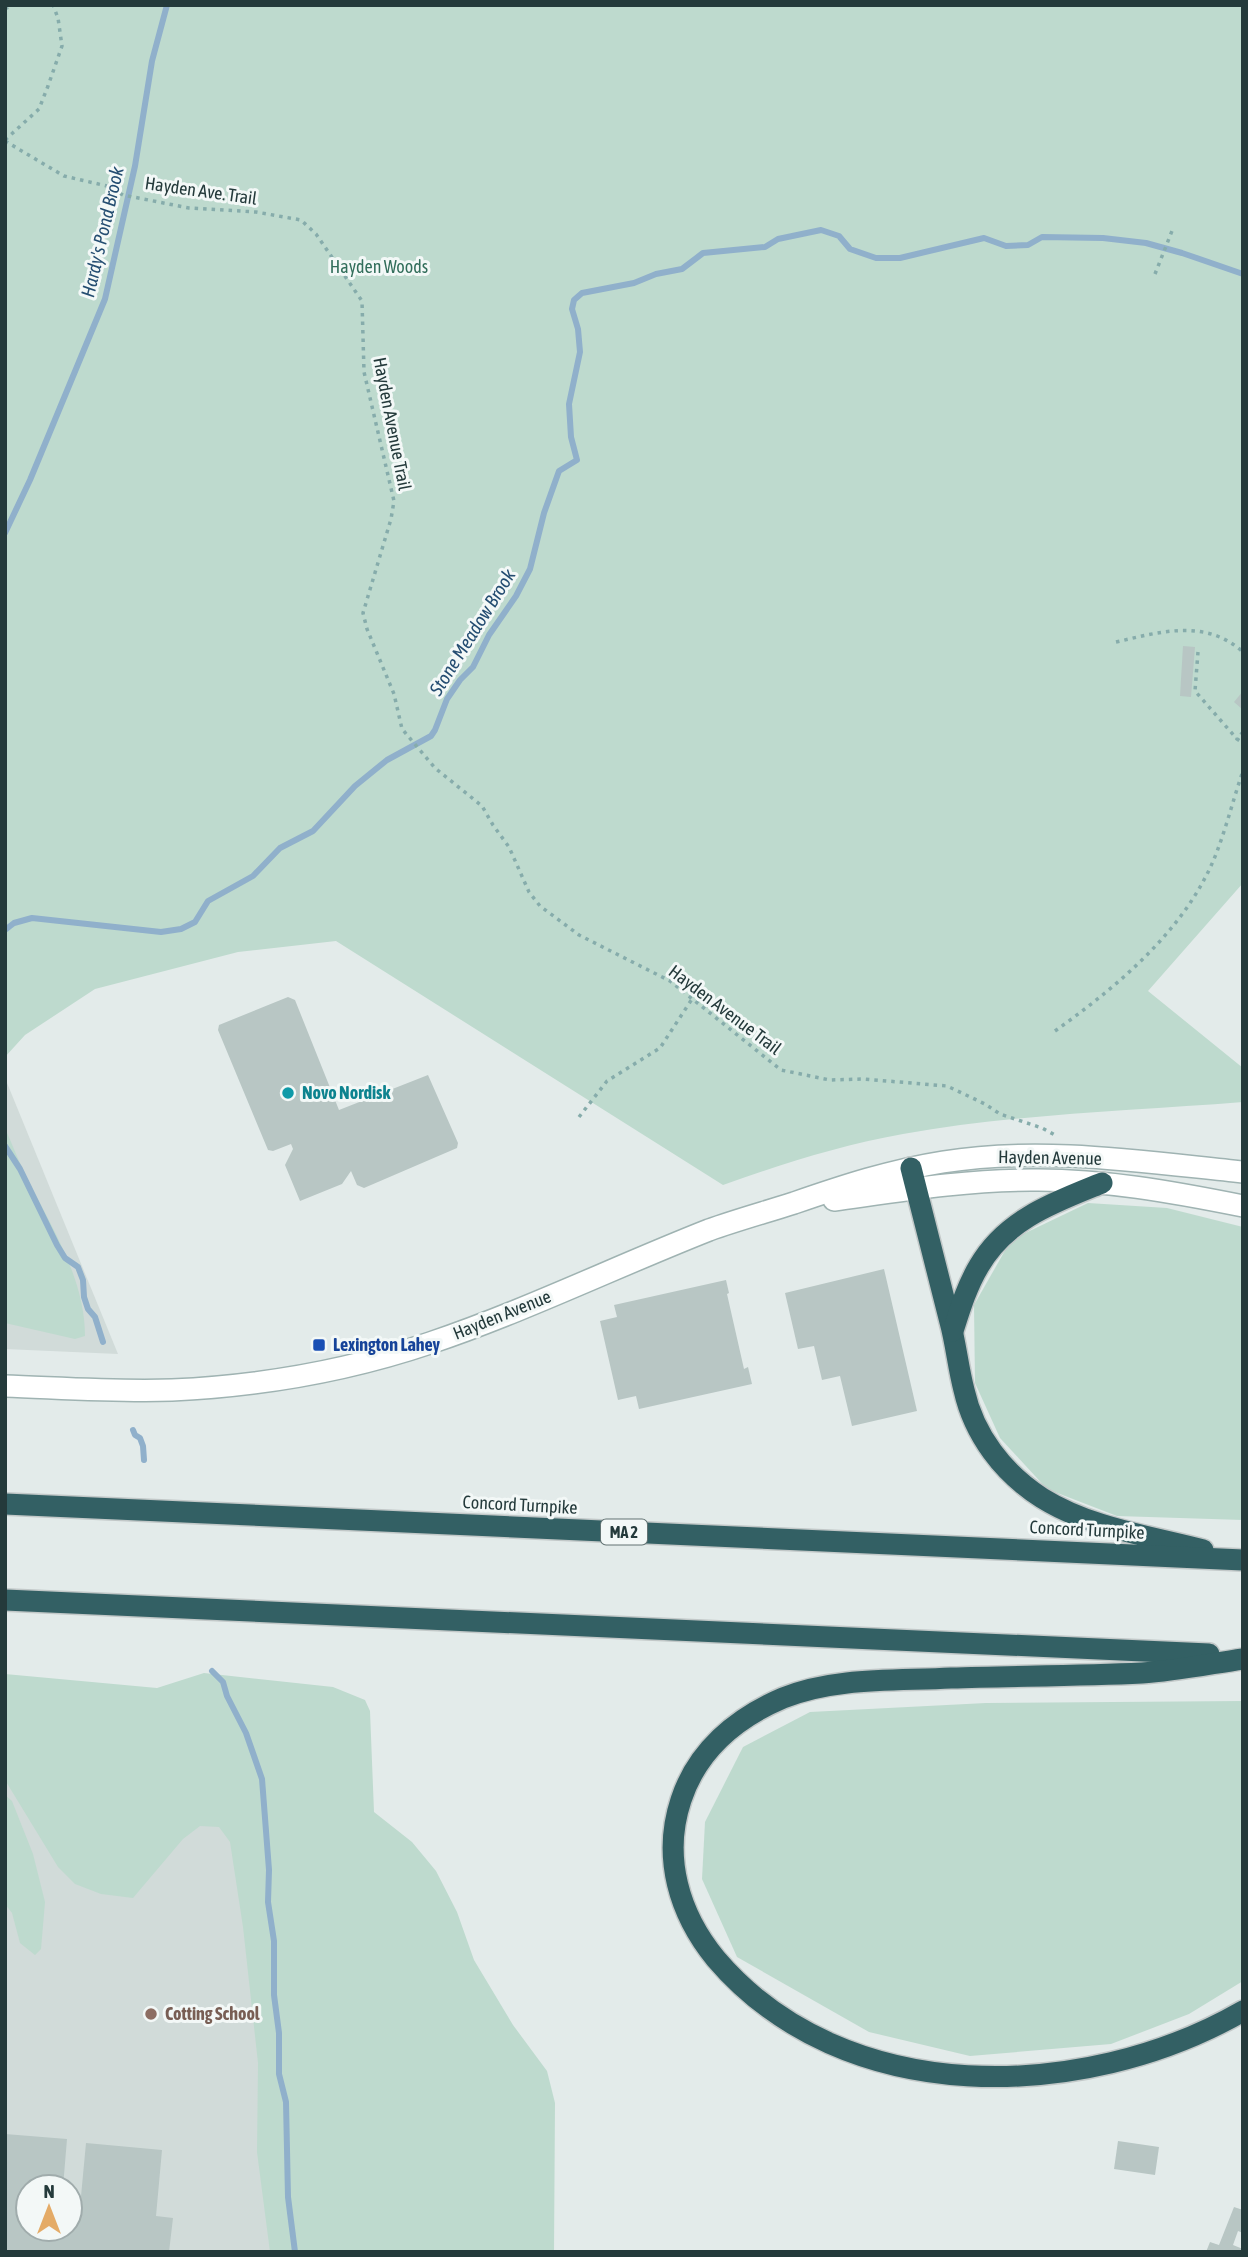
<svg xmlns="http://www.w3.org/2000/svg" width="1248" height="2257" viewBox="0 0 1248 2257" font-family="'Asap Condensed',sans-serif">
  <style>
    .built { fill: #d1dbd9; fill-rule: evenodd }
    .green { fill: #bedace }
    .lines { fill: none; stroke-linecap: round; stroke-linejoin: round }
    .stream { stroke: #90b0cb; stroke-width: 6 }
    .building { fill: #b8c6c4 }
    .secondary-casing { stroke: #9fb3b2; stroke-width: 24 }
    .highway-casing { stroke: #c2c8c8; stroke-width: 24 }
    .path { stroke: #86acab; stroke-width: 3.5; stroke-dasharray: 3.5 5; stroke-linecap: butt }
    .secondary { stroke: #fff; stroke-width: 21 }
    .highway { stroke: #336064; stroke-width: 21 }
    .culture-dot { fill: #0f9aa8; stroke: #f3f8f7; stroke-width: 2.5 }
    .transit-dot { fill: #1a4fb4; stroke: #f3f8f7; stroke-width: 2.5 }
    .education-dot { fill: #8d6e63; stroke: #f3f8f7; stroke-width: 2.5 }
    .labels { text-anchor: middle; stroke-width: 6; stroke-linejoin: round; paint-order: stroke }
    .shield { fill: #f3f8f7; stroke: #627373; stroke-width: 2 }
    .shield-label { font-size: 16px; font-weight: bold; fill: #243a3b }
    .street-label { font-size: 18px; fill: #243a3b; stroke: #f3f8f7 }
    .park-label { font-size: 18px; fill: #326e5b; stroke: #f3f8f7 }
    .culture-label { font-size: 18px; font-weight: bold; fill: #0d838f; stroke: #f3f8f7; text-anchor: start }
    .transit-label { font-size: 18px; font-weight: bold; fill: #164399; stroke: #f3f8f7; text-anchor: start }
    .education-label { font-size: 18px; font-weight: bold; fill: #785e54; stroke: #f3f8f7; text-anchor: start }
    .water-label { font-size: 19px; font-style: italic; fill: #244d71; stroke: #f3f8f7 }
  </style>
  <rect width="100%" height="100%" fill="#e3ebea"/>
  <!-- built -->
  <g class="built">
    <polygon points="5,1078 118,1354 5,1349"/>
    <path d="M5,1695L227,1703L320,2252H5ZM28,2187H70V2229H28Z"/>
  </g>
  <!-- green -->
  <g class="green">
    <path d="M5,5H1243V883L1148,991L1243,1068V1102C1130,1111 1014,1114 903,1134C841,1145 782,1164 723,1185L336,941L238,952L95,989L25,1035L5,1057Z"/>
    <path d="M5,1128C12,1144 19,1162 27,1178C52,1228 85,1279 85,1336L75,1339L5,1323Z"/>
    <polygon points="1088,1203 1167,1208 1243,1227 1243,1520 1117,1516 1047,1489 1000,1438 975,1383 974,1305 1011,1240"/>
    <polygon points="204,1673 333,1687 365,1700 370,1711 374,1812 412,1842 436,1871 457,1912 474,1960 513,2025 547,2071 555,2103 554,2252 270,2252 257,2152 258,2063 243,1927 230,1842 219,1827 200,1826 183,1839 133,1898 101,1894 75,1884 58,1867 5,1780 5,1674 157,1688"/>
    <polygon points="1243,1701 1243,1981 1189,2014 1111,2044 970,2056 869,2032 737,1957 702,1879 705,1822 743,1747 810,1712 986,1703"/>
    <polygon points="5,1795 12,1801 33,1854 45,1902 41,1949 35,1955 20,1943 12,1913 5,1904"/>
  </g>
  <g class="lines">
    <!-- stream -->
    <g class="stream">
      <polyline points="5,533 30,480 105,299 135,166 152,61 167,5"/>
      <polyline points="5,930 14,923 32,918 161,932 181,929 195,922 208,901 253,876 280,848 313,831 355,786 387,760 431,736 435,730 447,699 460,680 473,667 489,635 516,596 530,569 544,513 559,471 577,460 571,437 569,404 580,352 578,329 572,309 574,300 582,293 634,283 656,274 682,269 703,253 765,247 778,239 821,230 839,236 850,249 876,258 900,258 984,238 1006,246 1028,245 1042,237 1103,238 1146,243 1182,253 1243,274"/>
      <polyline points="5,1146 20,1169 57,1245 65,1258 78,1267 83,1280 84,1297 88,1309 95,1317 103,1342"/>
      <polyline points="133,1430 135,1435 140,1438 143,1446 144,1460"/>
      <polyline points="212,1671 223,1682 227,1696 246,1733 262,1779 269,1870 268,1902 274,1941 274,1995 279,2033 279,2074 286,2102 288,2197 295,2252"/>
    </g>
  </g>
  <!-- building -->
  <g class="building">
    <polygon points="1183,646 1195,647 1191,697 1180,696"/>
    <polygon points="1243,691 1243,710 1234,702"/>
    <polygon points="288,997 295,1000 339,1110 428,1075 458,1143 457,1148 364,1188 357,1185 351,1171 342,1184 300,1201 285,1165 293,1149 291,1144 273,1151 268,1150 218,1030 219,1025"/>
    <polygon points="884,1269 917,1411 852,1426 840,1376 822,1380 814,1346 798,1349 785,1293"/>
    <polygon points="726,1280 729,1293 727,1294 744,1369 748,1367 752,1384 639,1409 636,1396 618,1400 600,1321 617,1317 614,1305"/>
    <polygon points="5,2134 67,2139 63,2187 28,2187 28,2229 70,2229 70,2206 80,2207 86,2143 162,2150 156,2216 173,2218 169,2252 5,2252"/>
    <polygon points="1118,2141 1159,2147 1155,2175 1114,2169"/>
    <polygon points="1234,2207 1243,2210 1243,2233 1238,2231 1233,2245 1243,2249 1243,2252 1206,2252 1210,2242 1219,2245"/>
  </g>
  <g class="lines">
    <!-- secondary casing -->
    <g class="secondary-casing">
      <g id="secondary">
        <path d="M834,1200C899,1191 965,1180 1031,1180C1102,1179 1173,1192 1243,1206"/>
        <path d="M5,1386C61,1388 116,1392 172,1390C259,1386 347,1371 430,1343C525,1311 615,1267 709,1230C737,1220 766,1212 794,1203C843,1186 892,1170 943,1162C1042,1146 1144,1162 1243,1172"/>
      </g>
    </g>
    <!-- highway casing -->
    <g class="highway-casing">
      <g id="highway">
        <path d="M911,1168C924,1219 937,1271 950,1322C956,1344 958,1367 964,1390C974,1435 1003,1473 1042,1498C1090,1528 1150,1536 1203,1550"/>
        <path d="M953,1331C960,1309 967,1286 979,1266C1006,1219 1055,1202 1102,1183"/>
        <polyline points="5,1504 1243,1560"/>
        <polyline points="5,1600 1209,1654"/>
        <path d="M1243,1659C1209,1664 1175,1671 1142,1673C1078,1676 1014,1676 951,1678C896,1681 835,1677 783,1698C736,1718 697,1751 681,1800C662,1857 679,1914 716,1959C844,2109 1083,2103 1243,2011"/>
      </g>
    </g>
    <!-- path -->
    <g class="path">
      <polyline points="5,9 12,5"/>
      <polyline points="5,140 39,109 48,86 62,46 58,18 53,5"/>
      <polyline points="5,141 64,176 107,186 123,195 189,208 256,212 301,220 316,234 362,301 364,372 394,501 391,519 363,613 367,629 394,694 402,729 435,768 482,806 493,825 509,847 529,892 540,906 579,935 670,981 781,1070 830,1080 863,1079 947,1086 985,1104 1000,1114 1042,1128 1055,1135"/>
      <polyline points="1155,274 1172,231"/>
      <path d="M1116,642C1160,632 1205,618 1243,652"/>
      <polyline points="1198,652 1195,691 1237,739"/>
      <polyline points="1243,732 1237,739 1243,743"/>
      <path d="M1055,1031C1111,991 1172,941 1205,878C1222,847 1231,805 1243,771"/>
      <polyline points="579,1117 607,1081 660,1048 692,999"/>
    </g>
    <!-- secondary -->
    <use href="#secondary" class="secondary"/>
    <!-- highway -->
    <use href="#highway" class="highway"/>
  </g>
  <!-- markers -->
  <circle class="culture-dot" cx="288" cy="1093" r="7"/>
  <rect class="transit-dot" x="312" y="1338" width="14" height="14" rx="3.5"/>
  <circle class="education-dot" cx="151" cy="2014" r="7"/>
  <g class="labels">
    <!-- shield labels -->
    <rect class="shield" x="601" y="1519.5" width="46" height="25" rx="5"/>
    <g class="shield-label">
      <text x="624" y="1538">MA 2</text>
    </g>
    <!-- street labels -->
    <g class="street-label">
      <text transform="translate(201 191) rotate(8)" y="6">Hayden Ave. Trail</text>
      <text transform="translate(392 424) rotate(79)" y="6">Hayden Avenue Trail</text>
      <text transform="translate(725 1010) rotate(37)" y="6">Hayden Avenue Trail</text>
      <text transform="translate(1050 1158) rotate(1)" y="6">Hayden Avenue</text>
      <text transform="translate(502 1315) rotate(-22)" y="6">Hayden Avenue</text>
      <text transform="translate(520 1505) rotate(3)" y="6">Concord Turnpike</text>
      <text transform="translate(1087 1530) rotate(3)" y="6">Concord Turnpike</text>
    </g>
    <!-- park labels -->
    <g class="park-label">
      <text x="379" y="273">Hayden Woods</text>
    </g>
    <!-- culture labels -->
    <g class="culture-label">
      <text x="302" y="1099">Novo Nordisk</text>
    </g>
    <!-- transit labels -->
    <g class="transit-label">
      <text x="333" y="1351">Lexington Lahey</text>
    </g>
    <!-- education labels -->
    <g class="education-label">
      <text x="165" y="2020">Cotting School</text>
    </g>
    <!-- water labels -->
    <g class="water-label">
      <text transform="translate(102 232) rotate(-77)" y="7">Hardy's Pond Brook</text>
      <text transform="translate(472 632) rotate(-58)" y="7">Stone Meadow Brook</text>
    </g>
  </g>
  <!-- border -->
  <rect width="1248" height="2257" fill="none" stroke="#243a3b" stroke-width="14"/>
  <!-- north arrow -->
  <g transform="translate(49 2208)"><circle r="33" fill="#f3f8f7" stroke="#a0acac" stroke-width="2"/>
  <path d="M0-5L12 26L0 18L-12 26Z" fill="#e4ab67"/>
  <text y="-10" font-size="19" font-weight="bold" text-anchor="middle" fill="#243a3b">N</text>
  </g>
</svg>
